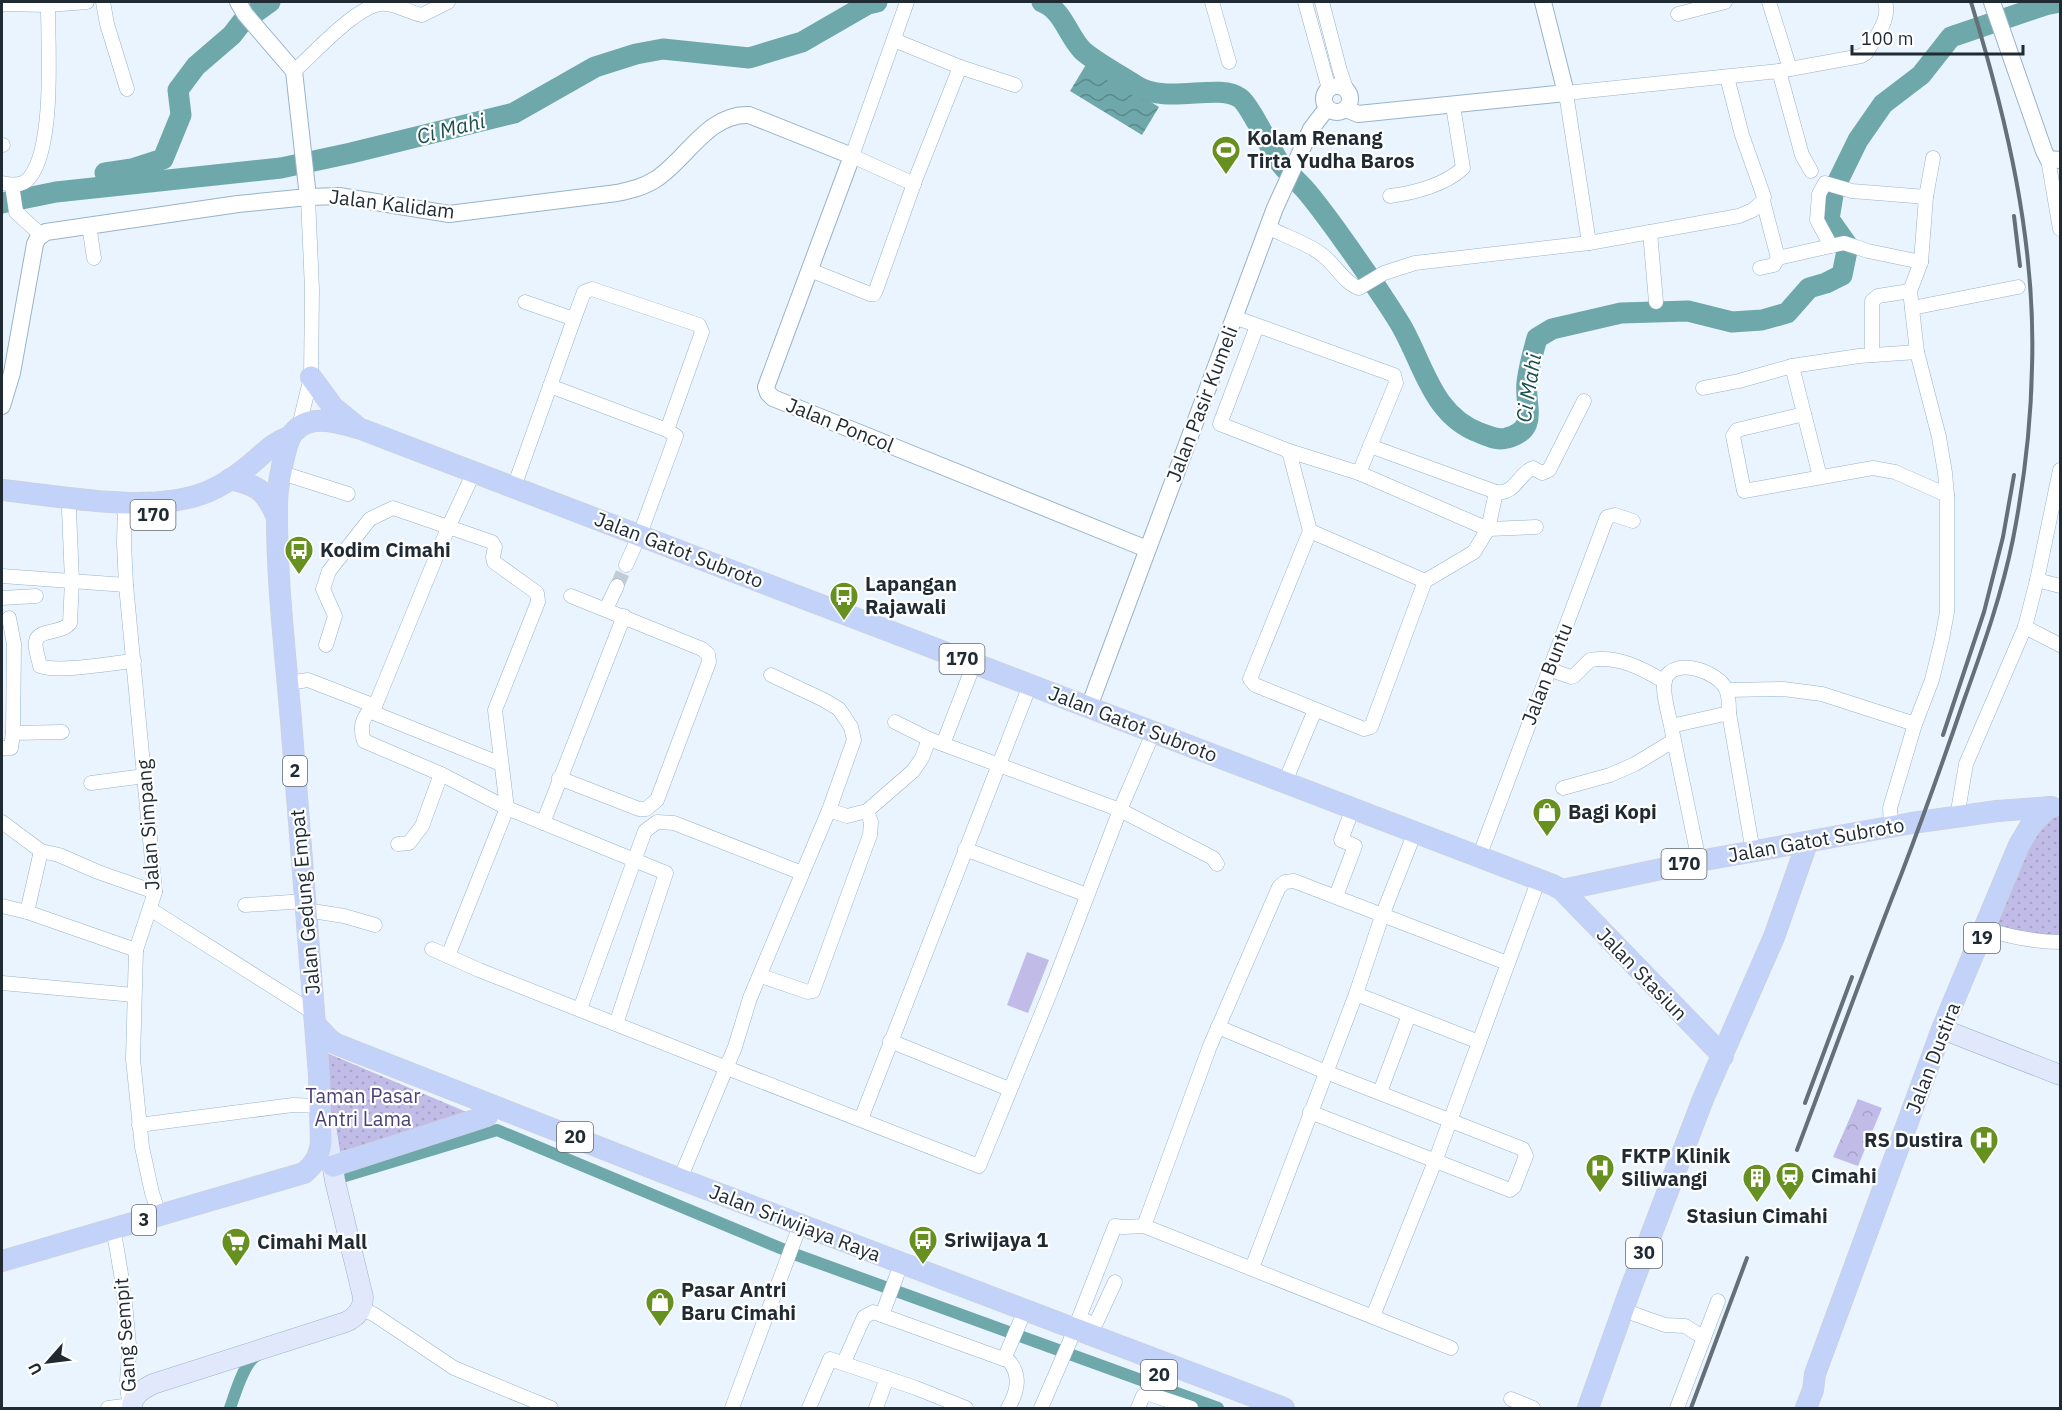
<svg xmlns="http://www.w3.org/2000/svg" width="2062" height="1410" viewBox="0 0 2062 1410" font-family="'IBM Plex Sans',sans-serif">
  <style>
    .grass { fill: url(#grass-dots) }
    .forest { fill: url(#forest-crowns) }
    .garden { fill: #c1bce7 }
    .water { fill: url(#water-waves) }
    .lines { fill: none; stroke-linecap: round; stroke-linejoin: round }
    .canal { stroke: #6fa8aa; stroke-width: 12 }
    .river { stroke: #6fa8aa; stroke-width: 21 }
    .minor-tunnel { stroke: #c1ccd5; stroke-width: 14; stroke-dasharray: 14 7; stroke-linecap: butt }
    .minor-casing { stroke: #98b3ca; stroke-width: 15 }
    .tertiary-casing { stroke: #98b3ca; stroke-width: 18 }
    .secondary-casing { stroke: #98b3ca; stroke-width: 21 }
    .primary-casing { stroke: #ced0d2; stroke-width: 22 }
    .minor { stroke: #fff; stroke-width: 14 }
    .tertiary { stroke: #fff; stroke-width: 16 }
    .secondary { stroke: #e1e8fc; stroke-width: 20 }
    .primary { stroke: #c3d2f8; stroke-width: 21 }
    .rail { stroke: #646f78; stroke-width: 4 }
    .labels { text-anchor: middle; stroke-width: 4.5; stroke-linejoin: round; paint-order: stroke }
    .shield { fill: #fff; stroke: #626a70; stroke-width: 1.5 }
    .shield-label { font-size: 18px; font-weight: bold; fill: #1f2a33 }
    .poi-label { font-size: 20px; font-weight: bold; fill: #1f2a33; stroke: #fff; text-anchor: start }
    .street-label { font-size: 20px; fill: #1f2a33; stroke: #fff }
    .park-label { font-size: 20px; fill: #4b4178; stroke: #fff }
    .water-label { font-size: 21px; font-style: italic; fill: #1a4e4f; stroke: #fff }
  </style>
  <defs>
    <pattern id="grass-dots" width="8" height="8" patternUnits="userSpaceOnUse" patternTransform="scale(1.5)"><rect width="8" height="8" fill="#c1bce7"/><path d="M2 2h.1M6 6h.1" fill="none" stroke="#a5a2c7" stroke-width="1.8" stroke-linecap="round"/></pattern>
    <pattern id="forest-crowns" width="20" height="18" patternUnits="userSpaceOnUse" patternTransform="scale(1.5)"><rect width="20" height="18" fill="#c1bce7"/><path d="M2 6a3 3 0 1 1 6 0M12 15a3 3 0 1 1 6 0" fill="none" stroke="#a5a2c7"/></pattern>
    <pattern id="water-waves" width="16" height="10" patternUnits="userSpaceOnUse" patternTransform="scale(1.5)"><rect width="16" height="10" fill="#6fa8aa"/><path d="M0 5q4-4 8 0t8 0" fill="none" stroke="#5b898b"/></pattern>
  </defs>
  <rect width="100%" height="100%" fill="#e9f4fe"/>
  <!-- grass -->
  <g class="grass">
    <polygon points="2060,814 2060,937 2011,931 1994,924 2036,824"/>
    <polygon points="327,1053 469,1113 333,1154 327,1129"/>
  </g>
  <!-- forest -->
  <polygon class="forest" points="1858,1099 1882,1108 1858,1166 1833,1157"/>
  <!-- garden -->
  <polygon class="garden" points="1027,952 1049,960 1028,1013 1007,1005"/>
  <!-- water -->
  <polygon class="water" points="1087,63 1159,107 1142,135 1070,91"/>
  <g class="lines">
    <!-- canal -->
    <g class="canal">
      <polyline points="342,1177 497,1130 797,1255 1218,1408"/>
      <path d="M230,1408C235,1395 244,1360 258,1355"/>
    </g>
    <!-- river -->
    <g class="river">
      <path d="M1042,2C1063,10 1067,34 1082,50C1092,60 1121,76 1135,85C1167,106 1217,82 1240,98C1249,104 1270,148 1278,160C1286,172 1299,182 1308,193C1332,222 1353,254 1375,285C1384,299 1394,313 1402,327C1424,366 1433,416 1480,433C1489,436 1497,441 1507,438C1540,429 1524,406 1527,382C1529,367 1533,352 1537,338L1552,329L1621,313L1688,311L1732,322L1762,320L1787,313L1809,288L1826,283L1842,275L1848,246L1829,219L1834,189L1858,140L1883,104L1921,75L1951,37L2045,5L2060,2"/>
      <polyline points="105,173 132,169 163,159 181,115 178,90 196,66 232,35 242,22 270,2"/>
      <polyline points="2,203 56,192 281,168 351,153 514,113 595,67 636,54 663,49 749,58 802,42 868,4 877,2"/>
    </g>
    <!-- minor-tunnel -->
    <polyline class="minor-tunnel" points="617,586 626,565"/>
    <!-- minor casing -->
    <g class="minor-casing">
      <g id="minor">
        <polyline points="103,2 107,24 127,89"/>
        <polyline points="907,2 852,156 914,184"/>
        <polyline points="1212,2 1229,62"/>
        <polyline points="1305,2 1329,89"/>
        <polyline points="1322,2 1340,71 1347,91"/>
        <polyline points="1769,2 1790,69"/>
        <polyline points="2,4 48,5 87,2"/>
        <polyline points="1678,14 1725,2"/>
        <polyline points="894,40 960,67 1015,85"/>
        <path d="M294,71C314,54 360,1 386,4C399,5 410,13 422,15L448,2"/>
        <polyline points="1779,71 1802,155 1811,171"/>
        <polyline points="1727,77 1742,135 1764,197 1763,201 1778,258"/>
        <polyline points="2,145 3,145"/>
        <polyline points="2048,159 2060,229"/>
        <path d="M2,183C10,185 23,187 30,177C55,145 48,46 48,5"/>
        <polyline points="1825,183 1819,194 1817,220 1831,246"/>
        <polyline points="1828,184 1852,191 1926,197"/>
        <polyline points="12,185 16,212 41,235"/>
        <path d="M1390,196C1414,193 1445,185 1463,168L1453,106"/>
        <polyline points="89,225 94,258"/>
        <path d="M1268,227C1286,237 1313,245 1327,259C1337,268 1346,284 1359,288L1384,273L1415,263L1589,243L1739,216L1753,210L1763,201"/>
        <polyline points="1650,232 1656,302"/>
        <path d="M1589,243L1566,93L1779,71L1861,56L1866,53C1875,37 1891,20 1885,2"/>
        <polyline points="1760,268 1774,265 1778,258 1844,243 1868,251 1921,262"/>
        <polyline points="810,270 870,294 874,294 876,290 916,178 960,67"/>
        <polyline points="525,302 574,319"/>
        <polyline points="1912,308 2018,287"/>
        <polyline points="1234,317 1394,375 1396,383 1359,473"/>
        <polyline points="1257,326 1220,424 1289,451 1359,473 1488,529 1536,527"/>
        <polyline points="1872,355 1872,301 1878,296 1910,291"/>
        <polyline points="1792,366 1820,477"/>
        <polyline points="550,386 667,430 676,436 640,534 626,565"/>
        <polyline points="1703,388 1739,381 1792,366 1859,356 1917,352"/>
        <polyline points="1804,414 1737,430 1733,436 1744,491 1873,468 1895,472 1947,495"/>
        <polyline points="299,426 311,377 312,290 308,197"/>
        <polyline points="1370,446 1496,492"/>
        <path d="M1289,451L1310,531L1250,679L1255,685L1364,729L1371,727L1425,581L1474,552L1488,529L1496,492C1515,495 1518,474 1533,468L1542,473L1549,470L1584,401"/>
        <path d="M474,472L448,528L375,706C363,715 359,726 364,741L441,774L507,808L666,873L616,1024"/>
        <polyline points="282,473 348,494"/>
        <polyline points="514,487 574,319 584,292 592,289 699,325 702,332 667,430"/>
        <polyline points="125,503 124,543 126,585 155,892 136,950 133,1059 142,1147 152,1193 159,1214"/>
        <path d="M69,510L72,581L70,623C62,634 38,629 36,641C34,648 39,659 40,666C58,673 112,663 134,661"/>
        <polyline points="1310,531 1425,581"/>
        <polyline points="2,576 126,585"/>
        <polyline points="2037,580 2060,586"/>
        <polyline points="2,598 36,596"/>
        <polyline points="606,609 617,586"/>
        <polyline points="9,618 14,644 13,733"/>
        <polyline points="2025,627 2060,645"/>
        <polyline points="326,645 335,616 323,589 329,571 370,519 393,508 492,542 495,547 493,557 494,562 537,593 538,602 495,710 507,808 448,956"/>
        <path d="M1548,669L1571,677L1574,676L1590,660C1617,655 1642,668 1665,682"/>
        <polyline points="288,683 308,680 375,706"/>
        <polyline points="1727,690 1783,689 1822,694 1915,724"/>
        <polyline points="369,711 501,764"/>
        <polyline points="1729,713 1753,852"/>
        <polyline points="895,722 929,739 1120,810 1213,858 1217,864"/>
        <path d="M1671,726C1669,715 1661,689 1665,679C1675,656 1718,672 1726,689C1729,695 1729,705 1729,713L1671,726L1699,861"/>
        <polyline points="943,744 974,664"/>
        <polyline points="2,748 11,748 13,733 62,732"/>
        <polyline points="559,778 639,809 646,809 657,800 709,662 708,654 702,649 571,596"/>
        <polyline points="1285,782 1315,710"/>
        <polyline points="91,783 145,776"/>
        <polyline points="1563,788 1610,775 1635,764 1673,741"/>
        <polyline points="829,810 847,816 867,811 913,771 922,758 929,739"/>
        <polyline points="1957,817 1966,764 2025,627 2037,580 2060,470"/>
        <polyline points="2,822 41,851 59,855 98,872 155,892"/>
        <polyline points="543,823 624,616"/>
        <polyline points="1891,827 1890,808 1915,724 1932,680 1942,639 1947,612 1947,495 1945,473 1939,437 1917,352 1910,291 1921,262 1926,197 1933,158"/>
        <polyline points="398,844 409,843 422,826 441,774"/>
        <polyline points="965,849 1087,895"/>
        <polyline points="1479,857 1607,517 1615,515 1633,521"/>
        <polyline points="1336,896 1355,846 1341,840 1353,808"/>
        <polyline points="245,905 305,901"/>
        <polyline points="2,906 27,912 136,950"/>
        <polyline points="150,909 314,1013"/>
        <polyline points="306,910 344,916 375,925"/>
        <polyline points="27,912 41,851"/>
        <path d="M1985,929C2011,937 2034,942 2060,942"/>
        <polyline points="432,949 479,970 727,1068 979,1166 1052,988 1120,810 1154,731"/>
        <polyline points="761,976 808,992 813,991 870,835 871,822 867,811"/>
        <polyline points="2,983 134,995"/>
        <polyline points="1356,994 1479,1042"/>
        <polyline points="580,1009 645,831 657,822 674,823 802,873"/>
        <polyline points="1218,1027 1326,1072 1523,1149 1526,1156 1514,1187 1510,1190 1310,1112"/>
        <polyline points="890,1041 1009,1089"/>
        <polyline points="1380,1092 1409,1015"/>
        <polyline points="861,1119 1030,685"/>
        <polyline points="139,1125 293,1105 320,1106"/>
        <polyline points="680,1179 735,1047 750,998 829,810 854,740 851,727 839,709 824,700 771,675"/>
        <polyline points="1144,1226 1210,1046 1279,887 1285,882 1294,881 1507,963"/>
        <polyline points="1252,1268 1356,994 1382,916 1415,832"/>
        <polyline points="361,1308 375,1315 454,1368 551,1408"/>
        <polyline points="1623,1310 1665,1325 1685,1326 1704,1338"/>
        <polyline points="882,1315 897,1275"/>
        <polyline points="1373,1316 1436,1159 1539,879"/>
        <polyline points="1079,1318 1093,1324 1096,1323 1115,1282"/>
        <polyline points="1004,1359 1020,1322"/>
        <path d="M844,1362L864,1317L873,1312L1009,1361C1022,1376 1017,1393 1008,1408"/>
        <polyline points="1511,1399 1533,1408"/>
        <path d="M108,1408L131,1405C123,1385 130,1366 129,1345C126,1306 121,1268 113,1229"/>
        <polyline points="732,1408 796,1236"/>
        <polyline points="809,1408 830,1359 916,1388 966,1408"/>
        <polyline points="876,1408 887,1378"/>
        <polyline points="1041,1408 1070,1341 1115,1226 1123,1227 1144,1226 1451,1348"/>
        <polyline points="1138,1408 1143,1396 1149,1394 1191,1408"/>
        <polyline points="1677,1408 1718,1301"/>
      </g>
    </g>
    <!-- tertiary casing -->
    <g class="tertiary-casing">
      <g id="tertiary">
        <polyline points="238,2 245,14 294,71 308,197"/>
        <polyline points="1992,2 2044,151 2048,159 2060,160"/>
        <circle cx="1337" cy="99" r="13"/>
        <polyline points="1346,109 1358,114 1566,93 1543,2"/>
        <path d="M2,406L12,373L35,244L38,238L46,232L238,204L308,197L339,196L449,214L617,193C631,190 644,187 656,179C686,160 708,113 749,115L852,156L766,387L768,393L773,398L1147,549"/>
        <polyline points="1089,707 1275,208 1311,129 1327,108"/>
      </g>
    </g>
    <!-- secondary casing -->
    <g class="secondary-casing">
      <g id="secondary">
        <polyline points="1942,1029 2060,1075"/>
        <path d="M132,1408C132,1395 142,1390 153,1384L346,1322C357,1317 363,1309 363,1297L335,1181L326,1126"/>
      </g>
    </g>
    <!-- primary casing -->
    <g class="primary-casing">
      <g id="primary">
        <polyline points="311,377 333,407 355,425"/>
        <path d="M230,479C257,485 265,490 276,515"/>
        <path d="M2,490C63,496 150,515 207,492C221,486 235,477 246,468C263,455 270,444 291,436"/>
        <polyline points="1562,890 1699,861 1912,823 1997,811 2052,807"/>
        <polyline points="315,1024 330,1040 336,1044 680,1179 1284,1408"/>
        <polyline points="333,1166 487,1116"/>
        <path d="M2,1261L304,1173C315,1164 319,1156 321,1143L319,1075C310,957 300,839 291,721C285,649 276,576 277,503C277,489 285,443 293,433C309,412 340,423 361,429L1553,885L1562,890L1723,1056"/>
        <polyline points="1588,1408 1630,1290 1703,1099 1774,937 1807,843"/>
        <polyline points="1806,1408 1813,1390 1815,1374 1942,1029 2019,845 2031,825 2049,807"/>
      </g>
    </g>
    <!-- minor -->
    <use href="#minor" class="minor"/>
    <!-- tertiary -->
    <use href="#tertiary" class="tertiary"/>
    <!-- secondary -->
    <use href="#secondary" class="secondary"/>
    <!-- primary -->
    <use href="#primary" class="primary"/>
    <!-- rail -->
    <g class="rail">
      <polyline points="2014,216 2020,266"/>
      <polyline points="1943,735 1984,612 2003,537 2014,475"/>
      <polyline points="1805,1103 1852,977"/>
      <path d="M1797,1150C1832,1058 1865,966 1901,875C1923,817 1944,759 1964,700C1983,647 2002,594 2013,539C2024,483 2031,424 2032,367C2036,242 2007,120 1971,2"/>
      <polyline points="1691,1408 1747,1258"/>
    </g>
  </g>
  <!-- icons -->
  <defs>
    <g id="stadium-pin" transform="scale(1.5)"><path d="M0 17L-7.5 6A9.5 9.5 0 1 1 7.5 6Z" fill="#66901f" stroke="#fff"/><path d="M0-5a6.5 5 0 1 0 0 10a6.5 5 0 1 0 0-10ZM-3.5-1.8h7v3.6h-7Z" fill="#fff"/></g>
    <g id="bus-pin" transform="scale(1.5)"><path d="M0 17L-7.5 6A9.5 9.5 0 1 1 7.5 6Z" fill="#66901f" stroke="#fff"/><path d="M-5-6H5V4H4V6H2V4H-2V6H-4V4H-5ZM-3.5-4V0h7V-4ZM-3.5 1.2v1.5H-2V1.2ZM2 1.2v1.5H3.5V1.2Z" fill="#fff"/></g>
    <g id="shop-pin" transform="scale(1.5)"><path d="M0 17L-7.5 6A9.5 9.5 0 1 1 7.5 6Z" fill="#66901f" stroke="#fff"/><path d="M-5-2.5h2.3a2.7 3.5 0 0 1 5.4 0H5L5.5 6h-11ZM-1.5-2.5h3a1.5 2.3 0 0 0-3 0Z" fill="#fff"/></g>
    <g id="hospital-pin" transform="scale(1.5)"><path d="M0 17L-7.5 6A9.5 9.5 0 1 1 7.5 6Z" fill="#66901f" stroke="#fff"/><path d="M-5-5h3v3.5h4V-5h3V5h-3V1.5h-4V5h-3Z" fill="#fff"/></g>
    <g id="station-pin" transform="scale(1.5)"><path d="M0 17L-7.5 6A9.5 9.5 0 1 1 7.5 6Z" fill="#66901f" stroke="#fff"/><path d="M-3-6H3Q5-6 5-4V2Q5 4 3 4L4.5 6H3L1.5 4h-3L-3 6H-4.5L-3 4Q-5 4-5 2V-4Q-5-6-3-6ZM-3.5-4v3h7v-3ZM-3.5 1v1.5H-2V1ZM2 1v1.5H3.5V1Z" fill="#fff"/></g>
    <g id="building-pin" transform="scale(1.5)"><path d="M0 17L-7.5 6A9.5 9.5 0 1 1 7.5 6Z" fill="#66901f" stroke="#fff"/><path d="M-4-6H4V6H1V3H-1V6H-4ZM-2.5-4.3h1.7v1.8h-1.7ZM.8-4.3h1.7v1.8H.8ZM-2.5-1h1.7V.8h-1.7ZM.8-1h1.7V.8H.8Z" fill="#fff"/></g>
    <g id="supermarket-pin" transform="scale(1.5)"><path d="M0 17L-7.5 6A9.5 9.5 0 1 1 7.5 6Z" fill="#66901f" stroke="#fff"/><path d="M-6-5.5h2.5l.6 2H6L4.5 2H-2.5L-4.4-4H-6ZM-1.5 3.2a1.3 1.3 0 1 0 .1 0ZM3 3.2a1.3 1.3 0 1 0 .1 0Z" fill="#fff"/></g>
  </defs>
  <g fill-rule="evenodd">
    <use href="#stadium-pin" x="1226" y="150"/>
    <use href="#bus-pin" x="299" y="550"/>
    <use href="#bus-pin" x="844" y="596"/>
    <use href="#shop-pin" x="1547" y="812"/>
    <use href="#hospital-pin" x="1984" y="1140"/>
    <use href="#hospital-pin" x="1600" y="1168"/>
    <use href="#station-pin" x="1790" y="1176"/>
    <use href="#building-pin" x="1757" y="1178"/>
    <use href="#bus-pin" x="923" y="1240"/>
    <use href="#supermarket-pin" x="236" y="1242"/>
    <use href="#shop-pin" x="660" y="1302"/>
  </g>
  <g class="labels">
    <!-- shield labels -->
    <g class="shield">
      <rect x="130.5" y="500" width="45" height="30" rx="4.5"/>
      <rect x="939.5" y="644" width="45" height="30" rx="4.5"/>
      <rect x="283" y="756" width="24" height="30" rx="4.5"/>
      <rect x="1661.5" y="849" width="45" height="30" rx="4.5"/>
      <rect x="1964" y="923" width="36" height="30" rx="4.5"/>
      <rect x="557" y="1122" width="36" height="30" rx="4.5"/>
      <rect x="132" y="1205" width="24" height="30" rx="4.5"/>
      <rect x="1626" y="1238" width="36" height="30" rx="4.5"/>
      <rect x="1141" y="1360" width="36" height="30" rx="4.5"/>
    </g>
    <g class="shield-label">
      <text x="153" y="521">170</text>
      <text x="962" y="665">170</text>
      <text x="295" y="777">2</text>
      <text x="1684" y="870">170</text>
      <text x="1982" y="944">19</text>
      <text x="575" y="1143">20</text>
      <text x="144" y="1226">3</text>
      <text x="1644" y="1259">30</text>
      <text x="1159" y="1381">20</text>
    </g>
    <!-- poi labels -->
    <g class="poi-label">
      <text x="1247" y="145">Kolam Renang<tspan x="1247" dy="23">Tirta Yudha Baros</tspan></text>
      <text x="320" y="557">Kodim Cimahi</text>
      <text x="865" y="591">Lapangan<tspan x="865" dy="23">Rajawali</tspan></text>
      <text x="1568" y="819">Bagi Kopi</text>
      <text x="1963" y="1147" text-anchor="end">RS Dustira</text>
      <text x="1621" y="1163">FKTP Klinik<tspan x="1621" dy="23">Siliwangi</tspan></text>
      <text x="1811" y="1183">Cimahi</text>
      <text x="1757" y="1223" text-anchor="middle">Stasiun Cimahi</text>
      <text x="944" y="1247">Sriwijaya 1</text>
      <text x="257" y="1249">Cimahi Mall</text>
      <text x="681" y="1297">Pasar Antri<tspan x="681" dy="23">Baru Cimahi</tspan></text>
    </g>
    <!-- street labels -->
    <g class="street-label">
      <text transform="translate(392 204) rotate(7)" y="7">Jalan Kalidam</text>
      <text transform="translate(1202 404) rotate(-69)" y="7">Jalan Pasir Kumeli</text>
      <text transform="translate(840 425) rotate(22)" y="7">Jalan Poncol</text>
      <text transform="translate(679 550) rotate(21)" y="7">Jalan Gatot Subroto</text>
      <text transform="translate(1547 674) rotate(-69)" y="7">Jalan Buntu</text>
      <text transform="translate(1133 724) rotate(21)" y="7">Jalan Gatot Subroto</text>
      <text transform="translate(148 825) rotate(-94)" y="7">Jalan Simpang</text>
      <text transform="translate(1816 840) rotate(-10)" y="7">Jalan Gatot Subroto</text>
      <text transform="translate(305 902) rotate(-95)" y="7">Jalan Gedung Empat</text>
      <text transform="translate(1642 974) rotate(46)" y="7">Jalan Stasiun</text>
      <text transform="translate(1933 1058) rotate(-69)" y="7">Jalan Dustira</text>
      <text transform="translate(795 1223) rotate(21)" y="7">Jalan Sriwijaya Raya</text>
      <text transform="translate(125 1335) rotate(-94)" y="7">Gang Sempit</text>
    </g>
    <!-- park labels -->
    <g class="park-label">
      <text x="363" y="1103">Taman Pasar<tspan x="363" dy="23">Antri Lama</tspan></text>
    </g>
    <!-- water labels -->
    <g class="water-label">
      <text transform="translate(451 129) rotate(-14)" y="7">Ci Mahi</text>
      <text transform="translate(1529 388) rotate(-81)" y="7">Ci Mahi</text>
    </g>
  </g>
  <!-- border -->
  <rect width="2062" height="1410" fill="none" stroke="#1f2a33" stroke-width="6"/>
  <!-- north arrow -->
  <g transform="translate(48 1362) rotate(242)" stroke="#ffffff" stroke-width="4.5" paint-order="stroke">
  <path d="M0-4.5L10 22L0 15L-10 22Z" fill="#1f2a33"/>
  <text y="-9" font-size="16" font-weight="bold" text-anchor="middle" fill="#1f2a33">U</text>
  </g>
  <!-- scale -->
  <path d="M1852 45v9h171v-9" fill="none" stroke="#1f2a33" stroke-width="3"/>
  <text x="1861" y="45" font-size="18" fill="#1f2a33" stroke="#ffffff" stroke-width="4.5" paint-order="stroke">100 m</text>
</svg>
